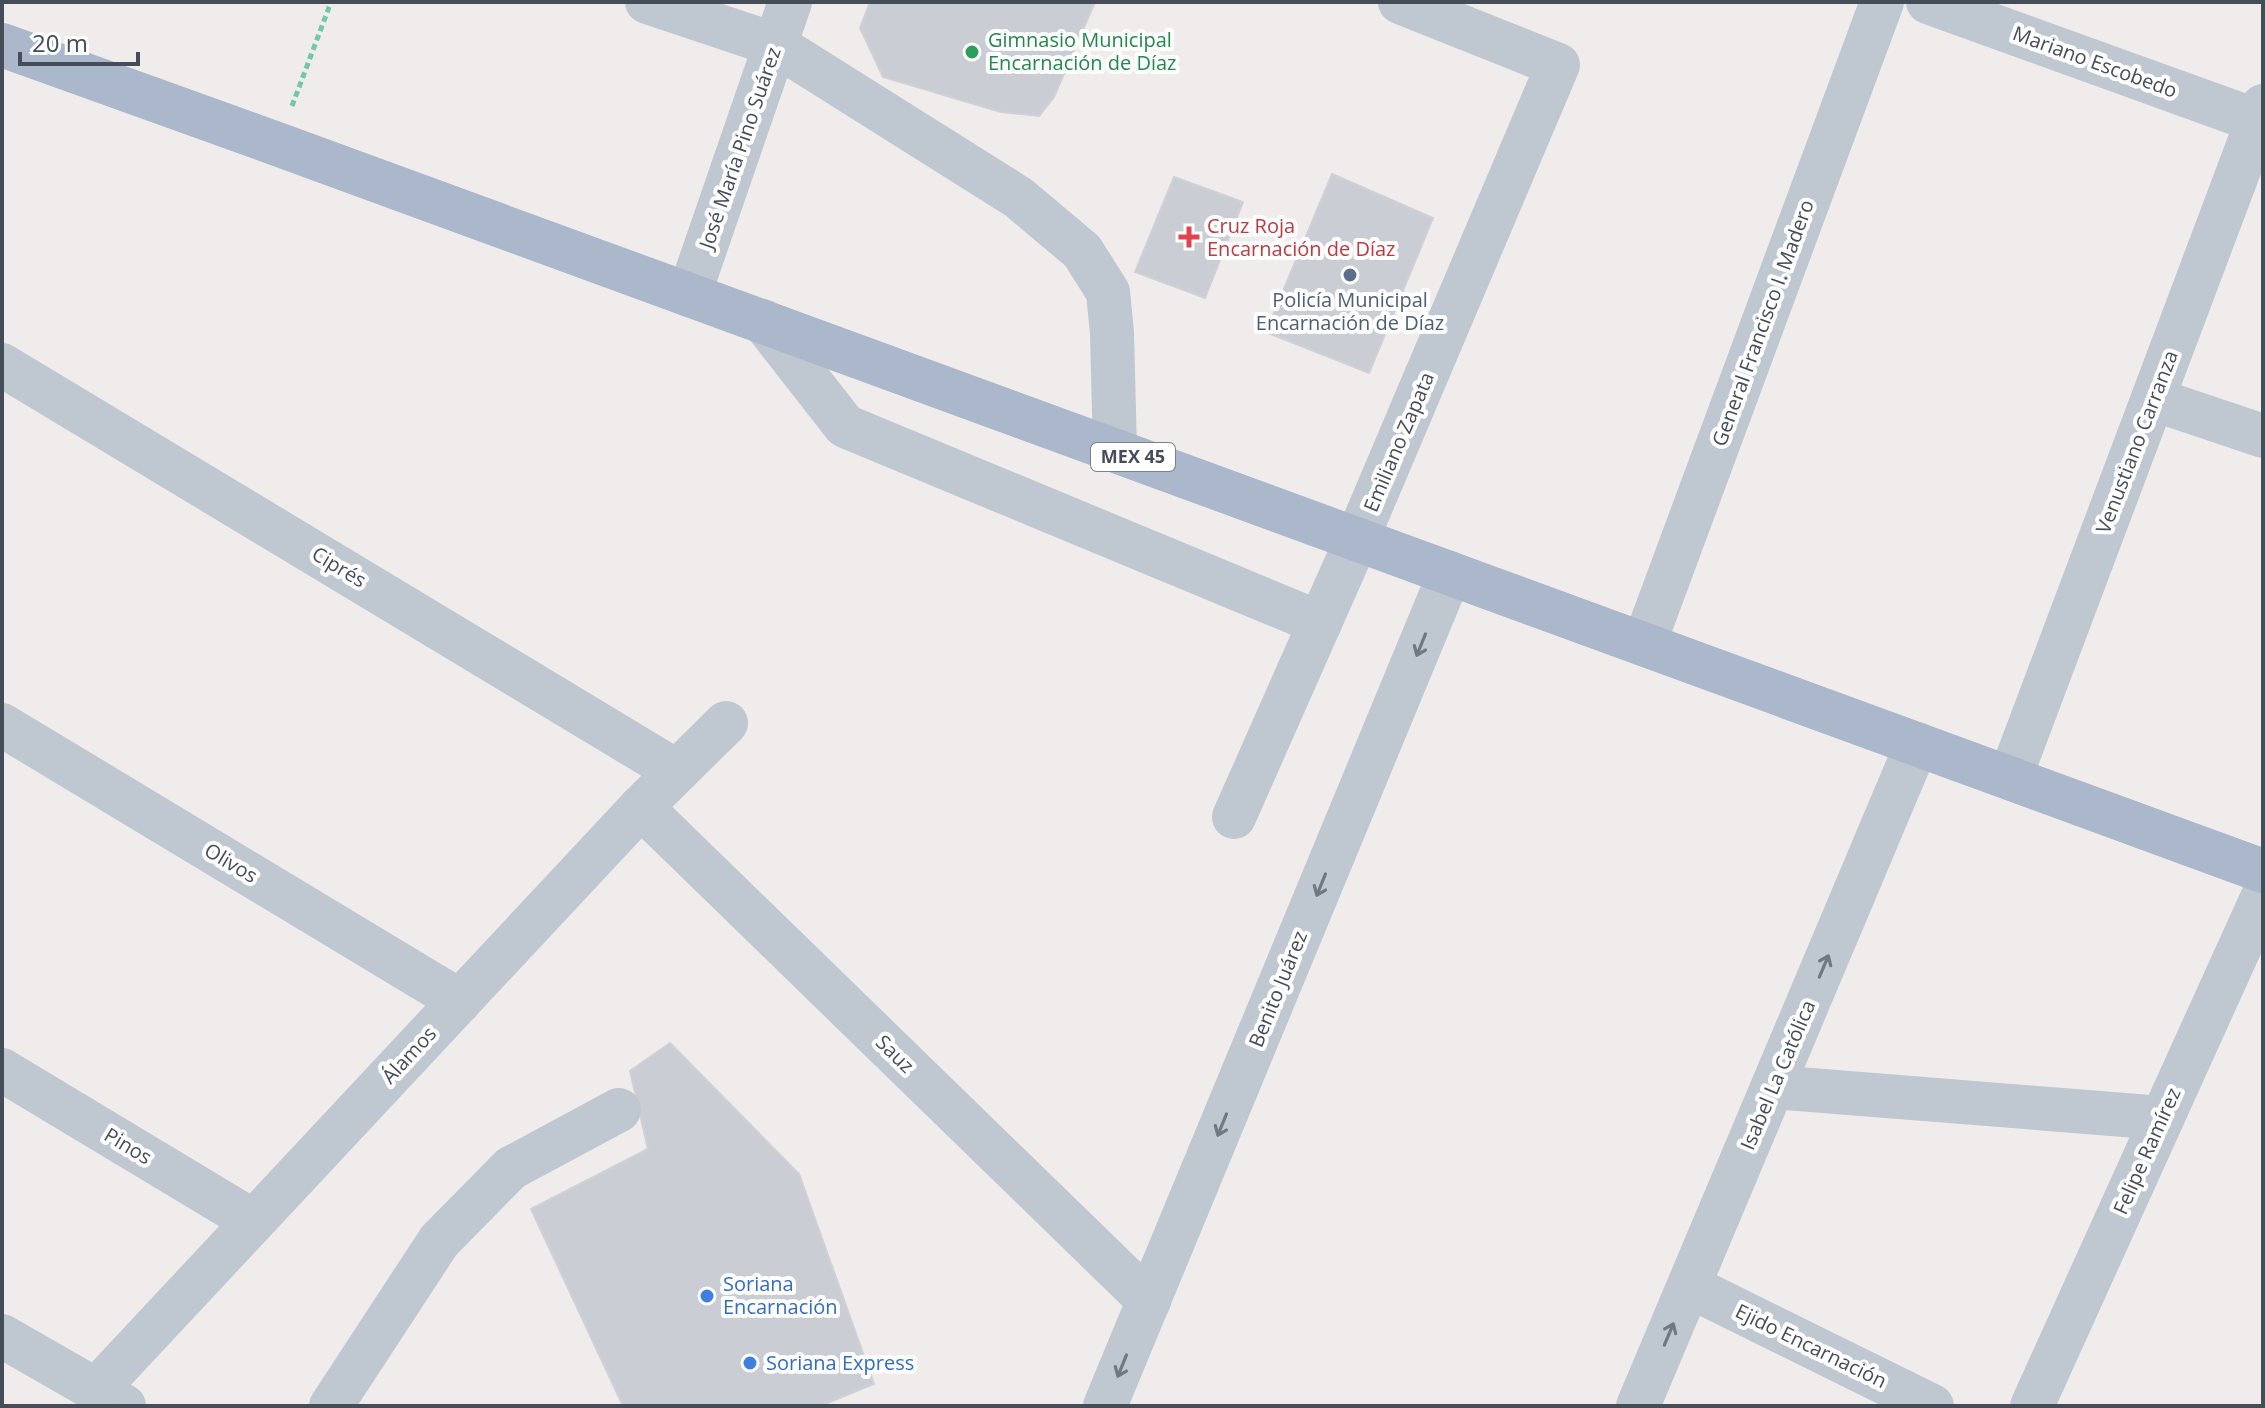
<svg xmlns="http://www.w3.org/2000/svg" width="2265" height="1408" viewBox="0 0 2265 1408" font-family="'Open Sans',sans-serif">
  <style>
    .building { fill: #cbcdd4; stroke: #d0d1d7; stroke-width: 2 }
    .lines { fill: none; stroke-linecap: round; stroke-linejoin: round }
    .path { stroke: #73c9a6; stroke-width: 5; stroke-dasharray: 6 4; stroke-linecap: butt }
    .minor { stroke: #bfc7d1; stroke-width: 44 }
    .major { stroke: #abb8cb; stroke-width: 44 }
    .oneway { stroke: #707882 }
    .leisure-dot { fill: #2e9e5b; stroke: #fff; stroke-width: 3 }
    .health-dot { fill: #e0444e; stroke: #fff; stroke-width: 3 }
    .service-dot { fill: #5c6f8a; stroke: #fff; stroke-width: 3 }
    .shop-dot { fill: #3f7fe0; stroke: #fff; stroke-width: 3 }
    .labels { text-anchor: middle; stroke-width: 8; stroke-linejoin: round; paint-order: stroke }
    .shield { fill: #fff; stroke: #7d828a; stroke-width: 2 }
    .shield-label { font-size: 18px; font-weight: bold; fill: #454d58 }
    .leisure-label { font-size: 20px; fill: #27864d; stroke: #fff; text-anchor: start }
    .street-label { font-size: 20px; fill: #454d58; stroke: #fff }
    .health-label { font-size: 20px; fill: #be3a42; stroke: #fff; text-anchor: start }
    .service-label { font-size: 20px; fill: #4e5e75; stroke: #fff }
    .shop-label { font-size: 20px; fill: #366cbe; stroke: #fff; text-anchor: start }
  </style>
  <rect width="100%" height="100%" fill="#efeceb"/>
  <!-- building -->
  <g class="building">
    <polygon points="870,2 1095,2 1054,97 1039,116 1001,112 883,77 860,28"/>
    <polygon points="1332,174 1433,218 1369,373 1266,332"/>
    <polygon points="1174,177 1243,202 1205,298 1135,272"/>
    <polygon points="670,1043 799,1174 874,1384 820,1406 623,1406 531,1209 648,1149 630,1071"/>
  </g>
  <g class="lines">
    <!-- path -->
    <polyline class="path" points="292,106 331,2"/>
    <!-- minor -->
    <g class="minor">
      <polyline points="647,2 776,45 1019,198 1082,251 1108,292 1112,333 1115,450"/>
      <polyline points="1928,2 2263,123"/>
      <polyline points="689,295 790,2"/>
      <polyline points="763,321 845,426 1320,623"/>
      <polyline points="2,365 676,771"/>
      <polyline points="2153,399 2263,436"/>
      <polyline points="1644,644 1882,2"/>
      <polyline points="2,725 460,1001"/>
      <polyline points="2010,778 2263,106"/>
      <polyline points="641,807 1149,1301"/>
      <polyline points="1234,817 1357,539 1558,65 1400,2"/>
      <polyline points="2,1070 253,1221"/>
      <polyline points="1773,1087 2162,1118"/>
      <polyline points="1689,1286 1932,1406"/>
      <polyline points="2,1336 124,1406"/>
      <polyline points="96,1390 641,807 726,723"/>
      <polyline points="331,1406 439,1241 511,1168 619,1110"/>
      <polyline points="1105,1406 1450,573"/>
      <polyline points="1638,1406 1917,744"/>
      <polyline points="2032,1406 2263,896"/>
    </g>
    <!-- major -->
    <polyline class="major" points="2,45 277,144 2263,871"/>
  </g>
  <!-- one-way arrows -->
  <defs><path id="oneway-shaft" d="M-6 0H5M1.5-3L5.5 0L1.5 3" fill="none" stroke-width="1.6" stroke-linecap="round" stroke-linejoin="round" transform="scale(2)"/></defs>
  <g class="oneway">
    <use href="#oneway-shaft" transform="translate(1421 645) rotate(112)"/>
    <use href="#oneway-shaft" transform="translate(1321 885) rotate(112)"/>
    <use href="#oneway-shaft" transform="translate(1824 966) rotate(-67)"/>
    <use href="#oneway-shaft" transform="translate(1222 1125) rotate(112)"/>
    <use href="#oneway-shaft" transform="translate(1669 1334) rotate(-67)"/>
    <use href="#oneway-shaft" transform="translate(1122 1366) rotate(112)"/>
  </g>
  <!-- markers -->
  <circle class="leisure-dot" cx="972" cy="52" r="8"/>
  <path class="health-dot" d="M1185 225h8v8h8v8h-8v8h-8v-8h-8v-8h8z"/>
  <circle class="service-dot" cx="1350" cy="275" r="8"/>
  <g class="shop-dot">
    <circle cx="707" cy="1296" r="8"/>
    <circle cx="750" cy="1363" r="8"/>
  </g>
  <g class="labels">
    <!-- shield labels -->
    <rect class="shield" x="1091" y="443" width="84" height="28" rx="6"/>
    <g class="shield-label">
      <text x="1133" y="463">MEX 45</text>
    </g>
    <!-- leisure labels -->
    <g class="leisure-label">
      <text x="988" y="47">Gimnasio Municipal<tspan x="988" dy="23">Encarnación de Díaz</tspan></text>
    </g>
    <!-- street labels -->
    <g class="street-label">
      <text transform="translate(2095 62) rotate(20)" y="7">Mariano Escobedo</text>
      <text transform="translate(740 148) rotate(-71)" y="7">José María Pino Suárez</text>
      <text transform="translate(1763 323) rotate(-70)" y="7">General Francisco I. Madero</text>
      <text transform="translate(1399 442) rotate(-67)" y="7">Emiliano Zapata</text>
      <text transform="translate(2137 442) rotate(-69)" y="7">Venustiano Carranza</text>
      <text transform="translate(339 567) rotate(31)" y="7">Ciprés</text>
      <text transform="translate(231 863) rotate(31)" y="7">Olivos</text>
      <text transform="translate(1278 989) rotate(-68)" y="7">Benito Juárez</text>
      <text transform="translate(895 1054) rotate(44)" y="7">Sauz</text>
      <text transform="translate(409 1055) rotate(-47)" y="7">Álamos</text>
      <text transform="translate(1778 1075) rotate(-67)" y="7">Isabel La Católica</text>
      <text transform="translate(128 1146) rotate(31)" y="7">Pinos</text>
      <text transform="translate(2147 1151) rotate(-66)" y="7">Felipe Ramírez</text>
      <text transform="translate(1811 1346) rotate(26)" y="7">Ejido Encarnación</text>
    </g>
    <!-- health labels -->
    <g class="health-label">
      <text x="1207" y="233">Cruz Roja<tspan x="1207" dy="23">Encarnación de Díaz</tspan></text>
    </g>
    <!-- service labels -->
    <g class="service-label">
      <text x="1350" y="307">Policía Municipal<tspan x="1350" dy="23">Encarnación de Díaz</tspan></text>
    </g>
    <!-- shop labels -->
    <g class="shop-label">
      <text x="723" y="1291">Soriana<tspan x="723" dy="23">Encarnación</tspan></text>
      <text x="766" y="1370">Soriana Express</text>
    </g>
  </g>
  <!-- border -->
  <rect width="2265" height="1408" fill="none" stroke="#454d58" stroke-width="8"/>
  <!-- scale -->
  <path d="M20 52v12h118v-12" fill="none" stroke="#454d58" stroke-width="4"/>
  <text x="32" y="52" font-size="24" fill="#454d58" stroke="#ffffff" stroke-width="6" paint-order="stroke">20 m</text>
</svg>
